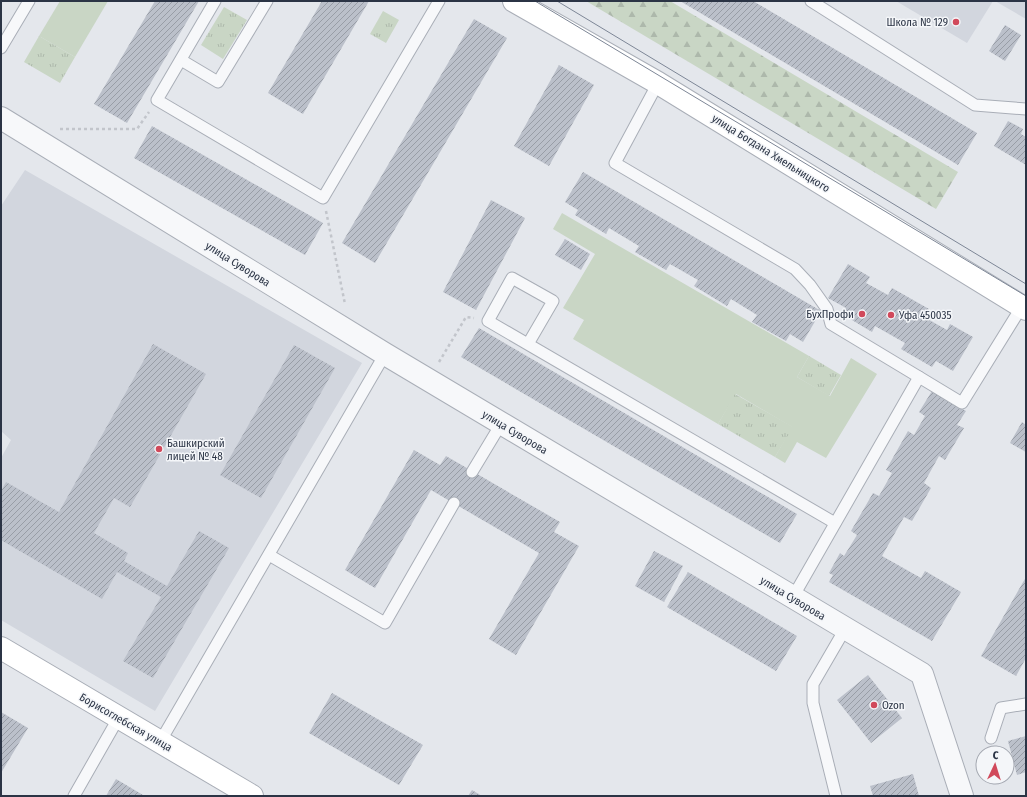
<svg xmlns="http://www.w3.org/2000/svg" width="1027" height="797" viewBox="0 0 1027 797" font-family="'Fira Sans Condensed',sans-serif">
  <style>
    .built { fill: #d2d6de }
    .grass { fill: #c9d6c5 }
    .forest { fill: url(#forest-firs) }
    .park { fill: url(#park-tufts) }
    .building { fill: url(#building-hatch) }
    .lines { fill: none; stroke-linecap: round; stroke-linejoin: round }
    .lane-casing { stroke: #a9aeb7; stroke-width: 13 }
    .street-casing { stroke: #a9aeb7; stroke-width: 24 }
    .secondary-casing { stroke: #a9aeb7; stroke-width: 24 }
    .path { stroke: #c2c5cb; stroke-width: 2.5; stroke-dasharray: 3 3; stroke-linecap: butt }
    .lane { stroke: #f7f8fa; stroke-width: 11 }
    .street { stroke: #f7f8fa; stroke-width: 22 }
    .secondary { stroke: #fff; stroke-width: 22 }
    .tram { stroke: #7d8696; stroke-width: 1 }
    .poi-dot { fill: #d1495b; stroke: #f4f6f9; stroke-width: 1.5 }
    .labels { text-anchor: middle; stroke-width: 3; stroke-linejoin: round; paint-order: stroke }
    .poi-label { font-size: 11px; fill: #2b3445; stroke: #f4f6f9; text-anchor: start }
    .street-label { font-size: 11px; fill: #2b3445; stroke: #f4f6f9 }
  </style>
  <defs>
    <pattern id="forest-firs" width="22" height="20" patternUnits="userSpaceOnUse"><rect width="22" height="20" fill="#c9d6c5"/><path d="M5 1l3.5 6h-7zM16 11l3.5 6h-7z" fill="#adb8ab"/></pattern>
    <pattern id="park-tufts" width="24" height="20" patternUnits="userSpaceOnUse"><rect width="24" height="20" fill="#c9d6c5"/><path d="M3 7l-1-3M5 7V3M7 7l1-3M15 17l-1-3M17 17v-4M19 17l1-3" fill="none" stroke="#adb8ab"/></pattern>
    <pattern id="building-hatch" width="6" height="6" patternUnits="userSpaceOnUse"><rect width="6" height="6" fill="#bbc0ca"/><path d="M-1 1l2-2M0 6l6-6M5 7l2-2" fill="none" stroke="#989da6"/></pattern>
  </defs>
  <rect width="100%" height="100%" fill="#e4e7ec"/>
  <!-- built -->
  <g class="built">
    <polygon points="896,1 993,1 967,43"/>
    <polygon points="995,1 1026,1 1026,19"/>
    <polygon points="25,170 362,363 155,711 1,620 1,458 11,440 1,431 1,206"/>
  </g>
  <!-- grass -->
  <g class="grass">
    <polygon points="60,1 108,1 75,57 39,36"/>
    <polygon points="562,213 809,356 797,377 830,396 851,358 877,374 826,458 797,442 785,463 775,457 792,427 736,394 718,424 573,339 584,320 563,308 595,254 553,229"/>
  </g>
  <!-- forest -->
  <polygon class="forest" points="586,1 670,1 958,172 936,209"/>
  <!-- park -->
  <g class="park">
    <polygon points="224,7 247,20 223,59 201,45"/>
    <polygon points="383,11 399,20 386,43 370,34"/>
    <polygon points="39,36 75,57 60,83 24,62"/>
    <polygon points="809,356 841,375 829,396 797,377"/>
    <polygon points="735,394 793,427 775,457 718,424"/>
  </g>
  <!-- building -->
  <g class="building">
    <polygon points="155,1 199,1 127,123 94,104"/>
    <polygon points="322,1 369,1 303,114 268,93"/>
    <polygon points="680,1 753,1 977,133 958,165"/>
    <polygon points="474,19 507,38 375,263 342,243"/>
    <polygon points="1005,25 1021,35 1005,61 989,51"/>
    <polygon points="559,65 594,85 549,166 514,146"/>
    <polygon points="1008,121 1023,129 1021,134 1026,137 1026,165 994,146"/>
    <polygon points="152,126 323,223 305,255 134,158"/>
    <polygon points="583,172 821,311 803,342 790,334 786,341 752,322 757,315 731,299 727,306 694,286 698,280 670,264 666,270 635,252 639,246 609,228 606,234 575,215 578,210 565,202"/>
    <polygon points="491,200 525,218 476,310 443,292"/>
    <polygon points="565,239 590,254 581,270 555,255"/>
    <polygon points="848,264 870,277 866,283 888,295 892,288 929,309 924,317 947,330 950,324 973,337 953,371 936,361 932,367 901,349 905,343 875,326 872,332 842,314 846,308 828,298"/>
    <polygon points="479,328 797,514 780,543 461,357"/>
    <polygon points="153,344 206,374 130,507 114,498 94,533 128,553 124,561 167,586 199,531 229,548 153,678 123,661 161,597 117,572 102,599 1,540 1,491 6,482 59,512"/>
    <polygon points="294,345 335,368 261,498 220,475"/>
    <polygon points="932,391 966,411 957,425 964,428 945,460 939,456 924,483 931,488 912,521 904,517 882,556 921,578 925,571 961,592 932,641 829,582 833,575 829,573 840,553 844,556 857,535 851,531 873,493 879,496 892,473 886,470 908,431 914,435 925,416 919,412"/>
    <polygon points="1022,422 1026,425 1026,452 1010,443"/>
    <polygon points="414,450 440,465 446,456 560,522 554,532 579,546 516,655 489,639 539,553 431,490 375,588 345,570"/>
    <polygon points="654,551 683,566 664,602 635,586"/>
    <polygon points="688,572 797,636 776,671 667,607"/>
    <polygon points="1026,577 1026,658 1016,676 981,656"/>
    <polygon points="868,675 902,718 871,743 837,700"/>
    <polygon points="332,693 423,745 399,785 309,733"/>
    <polygon points="1,712 28,728 1,773"/>
    <polygon points="1026,736 1026,772 1017,775 1008,741"/>
    <polygon points="913,774 919,796 873,796 870,786"/>
    <polygon points="116,779 143,795 142,796 106,796"/>
    <polygon points="472,790 482,796 468,796"/>
  </g>
  <g class="lines">
    <!-- lane casing -->
    <g class="lane-casing">
      <g id="lane">
        <polyline points="215,1 157,100 323,198 439,1"/>
        <polyline points="811,1 975,105 1026,109"/>
        <polyline points="1,48 29,1"/>
        <polyline points="181,60 218,82 267,1"/>
        <polyline points="658,83 615,163 795,269 810,285 827,309 831,324 919,377 793,597"/>
        <polyline points="528,344 553,301 512,278 488,321 835,523"/>
        <polyline points="919,377 962,403 1024,303"/>
        <polyline points="472,472 501,424"/>
        <polyline points="269,555 385,623 454,503"/>
        <polyline points="991,738 1001,708 1026,704"/>
        <polyline points="160,742 385,354"/>
        <polyline points="74,796 119,717"/>
        <polyline points="836,796 813,703 813,684 845,629"/>
      </g>
    </g>
    <!-- street casing -->
    <g class="street-casing">
      <polyline id="street" points="1,118 385,354 922,674 962,796"/>
    </g>
    <!-- secondary casing -->
    <g class="secondary-casing">
      <g id="secondary">
        <polyline points="514,1 658,83 1026,309"/>
        <polyline points="1,648 252,796"/>
      </g>
    </g>
    <!-- path -->
    <g class="path">
      <polyline points="60,129 137,129 149,112"/>
      <polyline points="326,211 345,304"/>
      <polyline points="439,362 466,317 474,318"/>
    </g>
    <!-- lane -->
    <use href="#lane" class="lane"/>
    <!-- street -->
    <use href="#street" class="street"/>
    <!-- secondary -->
    <use href="#secondary" class="secondary"/>
    <!-- tram -->
    <g class="tram">
      <polyline points="535,1 1026,296"/>
      <polyline points="557,1 1026,284"/>
    </g>
  </g>
  <!-- markers -->
  <g class="poi-dot">
    <circle cx="956" cy="22" r="4"/>
    <circle cx="862" cy="314" r="4"/>
    <circle cx="891" cy="315" r="4"/>
    <circle cx="159" cy="449" r="4"/>
    <circle cx="874" cy="705" r="4"/>
  </g>
  <g class="labels">
    <!-- poi labels -->
    <g class="poi-label">
      <text x="948" y="26" text-anchor="end">Школа № 129</text>
      <text x="854" y="318" text-anchor="end">БухПрофи</text>
      <text x="899" y="319">Уфа 450035</text>
      <text x="167" y="447">Башкирский<tspan x="167" dy="13">лицей № 48</tspan></text>
      <text x="882" y="709">Ozon</text>
    </g>
    <!-- street labels -->
    <g class="street-label">
      <text transform="translate(771 153) rotate(32)" y="4">улица Богдана Хмельницкого</text>
      <text transform="translate(238 264) rotate(32)" y="4">улица Суворова</text>
      <text transform="translate(515 432) rotate(31)" y="4">улица Суворова</text>
      <text transform="translate(793 598) rotate(31)" y="4">улица Суворова</text>
      <text transform="translate(126 722) rotate(30)" y="4">Борисоглебская улица</text>
    </g>
  </g>
  <!-- border -->
  <rect width="1027" height="797" fill="none" stroke="#2b3445" stroke-width="4"/>
  <!-- north arrow -->
  <g transform="translate(995 765) rotate(4)"><circle r="19" fill="#f4f6f9" stroke="#a4a8b1"/>
  <path d="M0-3L7 15L0 10L-7 15Z" fill="#d1495b"/>
  <text y="-6" font-size="11" font-weight="bold" text-anchor="middle" fill="#2b3445">С</text>
  </g>
</svg>
